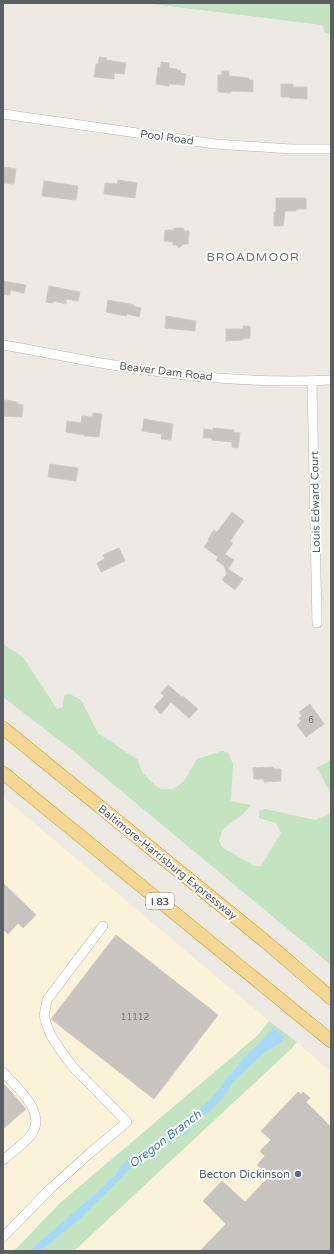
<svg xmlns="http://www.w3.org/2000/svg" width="334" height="1254" viewBox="0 0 334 1254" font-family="'Varela Round',sans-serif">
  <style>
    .commercial { fill: #fbf2da }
    .green { fill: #c3e3c1 }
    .water { fill: #a8d9f8 }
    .building { fill: #c8c5c0; stroke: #d1cbc2 }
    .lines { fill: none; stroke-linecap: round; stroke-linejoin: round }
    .minor-casing { stroke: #b4b6b9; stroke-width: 10 }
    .highway-casing { stroke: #de9412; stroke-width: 14 }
    .minor { stroke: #fff; stroke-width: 9 }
    .highway { stroke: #f4d792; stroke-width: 13 }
    .service-dot { fill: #5c6f8a; stroke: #fff; stroke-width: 1.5 }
    .labels { text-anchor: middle; stroke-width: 4; stroke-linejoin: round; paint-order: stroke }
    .number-label { font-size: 9px; fill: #76787a }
    .shield { fill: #fff; stroke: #8c8f92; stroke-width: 1 }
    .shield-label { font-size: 10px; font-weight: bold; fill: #5b5f63 }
    .street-label { font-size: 11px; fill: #5b5f63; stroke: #fff }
    .service-label { font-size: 11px; fill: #4e5e75; stroke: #fff; text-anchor: end }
    .neighbourhood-label { font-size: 12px; letter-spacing: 1px; fill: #6c7175; stroke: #fff }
    .water-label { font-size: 12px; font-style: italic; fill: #467ba8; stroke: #fff }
  </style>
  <rect width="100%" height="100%" fill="#edeae3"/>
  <!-- commercial -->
  <g class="commercial">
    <polygon points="3,797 269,1021 258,1035 59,1204 14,1251 3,1251"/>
    <polygon points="297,1042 331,1072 331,1251 74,1251 292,1048"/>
  </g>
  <!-- green -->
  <g class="green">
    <polygon points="144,3 331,3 331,34 325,33 322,25"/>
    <polygon points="3,644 23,657 57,709 63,707 64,695 70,694 81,700 98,733 138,760 142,772 156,786 161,789 174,789 184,781 197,759 222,751 228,753 233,764 231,801 251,805 242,815 222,830 219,841 222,847 254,866 261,866 281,833 276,823 259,818 259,811 265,809 315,820 331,814 331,965 72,750 3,697"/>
    <polygon points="331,760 331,793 317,768"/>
    <polygon points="269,1021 297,1042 292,1048 74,1251 14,1251 59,1204 258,1035"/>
  </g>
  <!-- water -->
  <polygon class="water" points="273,1028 284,1037 281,1042 265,1052 232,1083 228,1092 222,1099 185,1134 176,1138 153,1153 151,1156 133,1166 82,1217 58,1237 40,1251 29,1251 102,1188 111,1178 114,1177 120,1167 127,1160 173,1133 211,1099 221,1087 227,1077 233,1072 246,1055 259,1044"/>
  <!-- building -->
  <g class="building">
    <polygon points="99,57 107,58 106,60 126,63 124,74 114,73 114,79 94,77 96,64 98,64"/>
    <polygon points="161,62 169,63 169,68 177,69 177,70 181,71 180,73 186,74 184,85 169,84 169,86 156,84 158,67 160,68"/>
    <polygon points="222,71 229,71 229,76 249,78 249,80 253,80 253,92 237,91 231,91 230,93 218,92 218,75 222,75"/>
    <polygon points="281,84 293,84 293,87 307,87 307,99 289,98 289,97 281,97"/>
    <polygon points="3,167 16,169 14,184 3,183"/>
    <polygon points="118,180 137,183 135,198 104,194 105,183 117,184"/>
    <polygon points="44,181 78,186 76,200 42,196"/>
    <polygon points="276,198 306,198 306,209 296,209 296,211 285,211 283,226 274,226 274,212 276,212"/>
    <polygon points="174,228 182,228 184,229 184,231 189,231 188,244 184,244 179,248 177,245 173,245 173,242 164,241 165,230 174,230"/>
    <polygon points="3,281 26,285 24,293 10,290 10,295 3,294"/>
    <polygon points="49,286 80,292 78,301 66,299 66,304 54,301 53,303 46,302"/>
    <polygon points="108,300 134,305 133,306 141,308 139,317 127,314 126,316 106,312"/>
    <polygon points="166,316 196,321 195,331 165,328"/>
    <polygon points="243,326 250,326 250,338 242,339 243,340 226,341 226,329 243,329"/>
    <polygon points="5,400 17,402 17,404 23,405 22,417 3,416 3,401"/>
    <polygon points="93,413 102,414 99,437 84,436 84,435 66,432 67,421 81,423 82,416 92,417"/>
    <polygon points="144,419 173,424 171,440 161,439 162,434 142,431"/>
    <polygon points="213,428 234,430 233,432 240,433 238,448 232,447 232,442 212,440 212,438 203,438 204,429 213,430"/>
    <polygon points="50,464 78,468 76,481 48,477"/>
    <polygon points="232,512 244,521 230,541 233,543 225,554 234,560 228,569 243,579 235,590 222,580 227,574 224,566 216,560 218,557 204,547 209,540 208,539 214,530 217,532"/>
    <polygon points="119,548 125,561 101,572 97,563 105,559 103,555"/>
    <polygon points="168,685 182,697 183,696 198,709 189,718 171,702 161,714 154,707 164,696 161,693"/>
    <polygon points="310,704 324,724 306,737 297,725 301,721 299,718 302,716 299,712"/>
    <polygon points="273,767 273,769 281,769 281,781 264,782 264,779 254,779 253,768"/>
    <polygon points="3,883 36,915 23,928 18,923 8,934 3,929"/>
    <polygon points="116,935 218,1015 154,1099 51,1019"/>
    <polygon points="3,1083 26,1109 3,1129"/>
    <polygon points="298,1092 301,1094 303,1092 310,1098 306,1102 331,1127 331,1251 200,1251 226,1224 203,1201 222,1181 245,1202 268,1178 260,1170 262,1169 257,1165 265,1156 260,1151 271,1140 261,1131"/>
  </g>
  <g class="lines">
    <!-- minor casing -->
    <g class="minor-casing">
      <g id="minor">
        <polyline points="3,114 215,144 291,149 331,149"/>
        <path d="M3,345C51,353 98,364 146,370C208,379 269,383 331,380"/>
        <polyline points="312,381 317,623"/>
        <path d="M3,1072C16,1087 48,1113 31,1135C24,1144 12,1152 3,1160"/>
        <polyline points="3,1237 50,1189 90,1153 127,1122 73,1067 61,1051 50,1034 44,1016 47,1000 103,926"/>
      </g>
    </g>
    <!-- highway casing -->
    <g class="highway-casing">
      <g id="highway">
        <polyline points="3,728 266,942 331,998"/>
        <polyline points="3,773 331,1041"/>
      </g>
    </g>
    <!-- minor -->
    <use href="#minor" class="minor"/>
    <!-- highway -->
    <use href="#highway" class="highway"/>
  </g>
  <!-- markers -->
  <circle class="service-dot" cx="298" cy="1174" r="4"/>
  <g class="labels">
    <!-- number labels -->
    <g class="number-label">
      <text x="311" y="723">6</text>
      <text x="135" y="1020">11112</text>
    </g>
    <!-- shield labels -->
    <rect class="shield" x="146" y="893" width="28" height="16" rx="3"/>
    <g class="shield-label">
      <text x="160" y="905">I 83</text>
    </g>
    <!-- street labels -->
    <g class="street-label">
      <text transform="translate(167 137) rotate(8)" y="4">Pool Road</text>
      <text transform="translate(166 371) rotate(7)" y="4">Beaver Dam Road</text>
      <text transform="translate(315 502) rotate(-91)" y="4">Louis Edward Court</text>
      <text transform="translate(168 862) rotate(39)" y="4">Baltimore-Harrisburg Expressway</text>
    </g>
    <!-- service labels -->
    <g class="service-label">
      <text x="290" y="1178">Becton Dickinson</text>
    </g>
    <!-- neighbourhood labels -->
    <g class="neighbourhood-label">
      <text x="253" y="261">BROADMOOR</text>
    </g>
    <!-- water labels -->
    <g class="water-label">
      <text transform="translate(165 1139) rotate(-37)" y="4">Oregon Branch</text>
    </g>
  </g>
  <!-- border -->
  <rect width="334" height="1254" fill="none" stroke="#5b5f63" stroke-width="8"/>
</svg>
